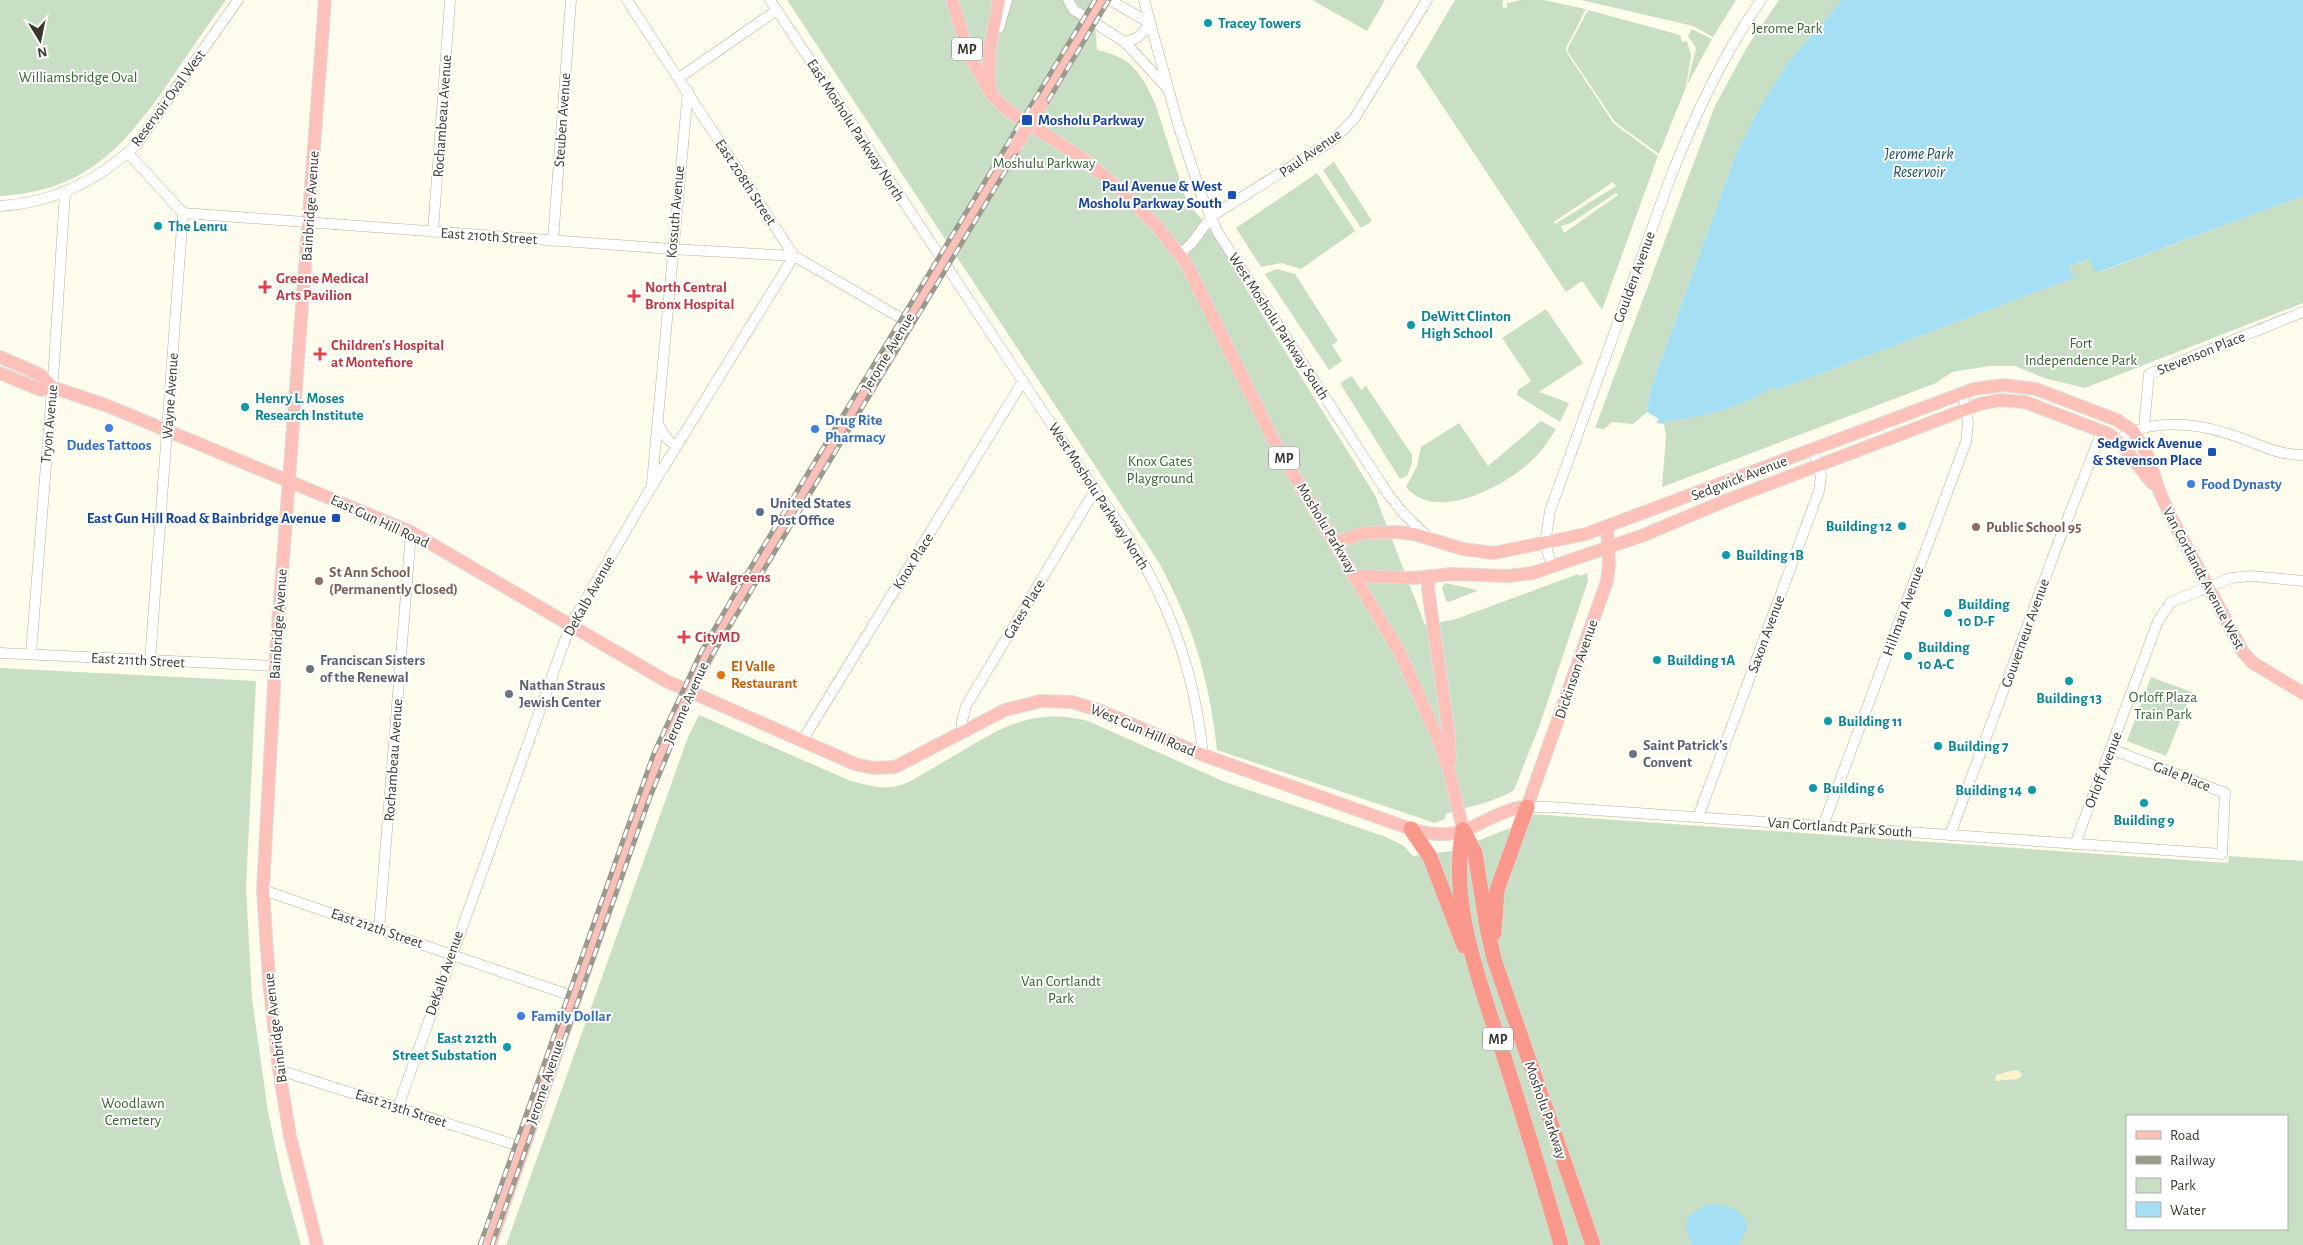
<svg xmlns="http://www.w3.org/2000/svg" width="2303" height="1245" viewBox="0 0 2303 1245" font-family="'Alegreya Sans',sans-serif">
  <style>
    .green { fill: #c8dfc5; fill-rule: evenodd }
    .sand { fill: #fcf2cc }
    .water { fill: #a5dff4 }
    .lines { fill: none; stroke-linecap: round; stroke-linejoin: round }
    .minor-casing { stroke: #b6b198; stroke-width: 11 }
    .major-casing { stroke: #dfdfdd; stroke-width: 14 }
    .highway-casing { stroke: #dfdfdd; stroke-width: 16 }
    .minor { stroke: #fff; stroke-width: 10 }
    .major { stroke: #fdc1ba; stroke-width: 12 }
    .highway { stroke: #fb988c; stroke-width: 15 }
    .rail-casing { stroke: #9c9a8d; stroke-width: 5 }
    .rail { stroke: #fff; stroke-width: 3; stroke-dasharray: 9; stroke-linecap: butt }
    .major-bridge-casing { stroke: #dfdfdd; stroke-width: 14; stroke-linecap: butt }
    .major-bridge { stroke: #fdc1ba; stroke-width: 12 }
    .culture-dot { fill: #0f9aa8; stroke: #fff; stroke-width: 2 }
    .transit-dot { fill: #1a4fb4; stroke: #fff; stroke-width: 2 }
    .health-dot { fill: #e0444e; stroke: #fff; stroke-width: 2 }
    .shop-dot { fill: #3f7fe0; stroke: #fff; stroke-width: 2 }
    .service-dot { fill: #5c6f8a; stroke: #fff; stroke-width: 2 }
    .education-dot { fill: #8d6e63; stroke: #fff; stroke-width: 2 }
    .worship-dot { fill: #6b7280; stroke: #fff; stroke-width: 2 }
    .food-dot { fill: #e8710a; stroke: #fff; stroke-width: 2 }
    .labels { text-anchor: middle; stroke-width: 4; stroke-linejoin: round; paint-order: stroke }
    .shield { fill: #fff; stroke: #74746c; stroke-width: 1 }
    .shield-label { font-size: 14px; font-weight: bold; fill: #39382d }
    .culture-label { font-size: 15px; font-weight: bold; fill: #0d838f; stroke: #fff; text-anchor: start }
    .park-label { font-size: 15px; fill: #35632f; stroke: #fff }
    .street-label { font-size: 15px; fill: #39382d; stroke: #fff }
    .transit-label { font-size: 15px; font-weight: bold; fill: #164399; stroke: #fff; text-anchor: end }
    .health-label { font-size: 15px; font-weight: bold; fill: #be3a42; stroke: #fff; text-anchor: start }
    .shop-label { font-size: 15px; font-weight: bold; fill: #366cbe; stroke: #fff; text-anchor: start }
    .service-label { font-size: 15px; font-weight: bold; fill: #4e5e75; stroke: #fff; text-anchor: start }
    .education-label { font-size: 15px; font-weight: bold; fill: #785e54; stroke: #fff; text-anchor: start }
    .worship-label { font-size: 15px; font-weight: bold; fill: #5b616d; stroke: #fff; text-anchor: start }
    .food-label { font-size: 15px; font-weight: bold; fill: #c56008; stroke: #fff; text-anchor: start }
    .water-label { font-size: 16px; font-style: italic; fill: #1b4b5b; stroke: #fff }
  </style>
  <rect width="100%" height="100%" fill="#fefcec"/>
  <!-- green -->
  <g class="green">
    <path d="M0,0H226C207,26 189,52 171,79C125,146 87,191 0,196Z"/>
    <path d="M787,0H1093L1097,50C1133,58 1140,72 1155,103L1187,202L1218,239L1245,279V287L1375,495L1425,625L1456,619L1578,574L1580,576L1587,573L1588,581L1540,724L1514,790C1493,803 1469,806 1446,814L1445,819L1435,823L1217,750C1209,676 1193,626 1158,561Z"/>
    <polygon points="1312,0 1385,0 1367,31"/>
    <path d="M1455,0H1503L1502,7L1507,8V3L1522,0H1543L1586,9L1566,48L1567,53L1614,124L1658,156L1602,310L1582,281L1566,292L1416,66ZM1613,182L1616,186L1555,224L1554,222ZM1616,193L1618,195L1564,233L1561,226L1571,223Z"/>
    <polygon points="1581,0 1736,0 1713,37 1693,26"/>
    <polygon points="1779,0 1842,0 1786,65 1756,114 1736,154 1650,391 1647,412 1633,424 1612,422 1604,429 1595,428 1715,106 1747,47"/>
    <polygon points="1588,10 1680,35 1682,42 1687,41 1691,55 1686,87 1659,154 1615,122 1568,52 1568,48"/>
    <polygon points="1692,29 1712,39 1687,85 1696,48 1688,36"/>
    <polygon points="1334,162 1372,221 1361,228 1323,170"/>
    <polygon points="1317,173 1355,231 1301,269 1281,263 1261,267 1236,228"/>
    <path d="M2303,196V303L2085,388L2044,378L2015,366H1989L1952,372L1936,383L1662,487L1666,437L1664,424L1666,421C1702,418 1743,407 1773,386L1777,390L2074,278L2069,266L2090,259L2097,273Z"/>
    <polygon points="1276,269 1295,274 1338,341 1332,345 1342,361 1329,370 1265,274"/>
    <polygon points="1546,309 1583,363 1539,392 1569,403 1560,422 1517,395 1518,390 1531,381 1502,338"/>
    <polygon points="1352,376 1361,390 1366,386 1412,455 1412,463 1407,476 1400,479 1340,383"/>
    <path d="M1541,421L1556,429C1548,442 1539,455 1527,465C1499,489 1435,522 1406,487L1417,466L1421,447L1459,423L1488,466Z"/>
    <polygon points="1445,583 1477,590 1477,591 1449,602 1446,601 1442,588"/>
    <polygon points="0,668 256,681 246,888 252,999 268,1112 282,1178 301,1245 0,1245"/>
    <polygon points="2151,677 2192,692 2166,756 2127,741"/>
    <path d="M699,715L851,781C864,784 878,789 892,787C908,785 920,775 933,768C987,738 1023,704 1088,721L1225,782L1386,837L1404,846L1413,856L1452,851L1510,828L1531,814L2228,863L2229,856L2303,861V1245H506L688,737ZM2127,1116H2287V1229H2127Z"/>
  </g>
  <!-- sand -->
  <polygon class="sand" points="2014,1070 2019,1071 2022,1075 2018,1079 1995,1081 1996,1075"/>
  <!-- water -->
  <g class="water">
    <path d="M1842,0H2303V196L2096,273L2089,259L2069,266L2074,278L1777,390L1773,387C1743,407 1702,418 1666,421L1664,424L1656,423L1659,419L1647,412L1650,391L1736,154L1756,114L1786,65Z"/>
    <path d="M1715,1204C1730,1206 1746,1211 1747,1228L1739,1245H1692L1686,1227L1688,1217L1705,1205Z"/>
  </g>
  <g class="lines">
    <!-- minor casing -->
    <g class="minor-casing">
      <g id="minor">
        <polyline points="627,0 794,256 906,321"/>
        <path d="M770,0L1095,490C1157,571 1193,653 1203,755"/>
        <polyline points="1068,0 1074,10 1125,42 1166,87"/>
        <polyline points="1110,0 1151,24"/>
        <polyline points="1144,0 1178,124 1201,194 1218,233 1388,494 1403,513 1429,538"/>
        <polyline points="999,28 1007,0"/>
        <polyline points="1125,42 1137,38 1151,24"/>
        <polyline points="679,78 777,10"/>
        <polyline points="128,153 183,213 150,661"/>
        <path d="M0,206C54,203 98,181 137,144L238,0"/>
        <polyline points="183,213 672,249 794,256"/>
        <polyline points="433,232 450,0"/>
        <polyline points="553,241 571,0"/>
        <polyline points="1180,253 1191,244 1212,216 1333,140 1354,119 1427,0"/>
        <polyline points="658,424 667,439 677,446"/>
        <polyline points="2144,427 2149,374 2303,312"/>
        <path d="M2118,440C2148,418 2195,423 2229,434C2255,442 2275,455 2303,455"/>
        <polyline points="652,483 688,91"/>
        <path d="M1552,567L1545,543L1550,511L1668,184C1693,119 1721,58 1761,0"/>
        <polyline points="0,653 275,666"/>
        <polyline points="31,654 54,364 65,193"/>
        <polyline points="962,731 962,721 966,706 1095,490"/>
        <polyline points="802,741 1023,381"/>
        <polyline points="1527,807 1551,807 2222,854 2225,793 2111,749"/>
        <polyline points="1698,817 1819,491 1821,476 1813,450"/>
        <polyline points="1823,826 1966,442 1968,423 1963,394"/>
        <polyline points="1950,835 2057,546 2102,431"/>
        <polyline points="2075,844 2158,621 2171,602 2231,578 2251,576 2303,581"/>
        <polyline points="263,890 575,997"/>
        <polyline points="379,929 411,532"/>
        <polyline points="279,1070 522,1147"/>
        <polyline points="398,1107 570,626 652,486 794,256"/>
      </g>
    </g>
    <!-- major casing -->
    <g class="major-casing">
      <g id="major">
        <polyline points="952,0 969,55 991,94 1007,110 1079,156 1109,180 1155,224 1186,263 1277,447 1400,653 1439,741 1450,774 1463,830"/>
        <polyline points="990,89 989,52 999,0"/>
        <polyline points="1042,104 1102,0"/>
        <path d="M0,357L41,375L52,387L108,406L411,532L666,681L855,764L873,768L895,767L1005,710L1041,701L1072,702L1101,711L1203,755L1411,829C1447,840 1461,833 1493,817C1505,812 1514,807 1527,807L1607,581L1609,563L1607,528"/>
        <polyline points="0,373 41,390 52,387"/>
        <polyline points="1336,543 1363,533 1397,532 1414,534 1463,549 1494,553 1586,534 1974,389 2004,385 2036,389 2117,420 2133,431 2146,452 2160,493 2175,525 2243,652 2253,663 2303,693"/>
        <polyline points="1356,576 1415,578 1451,574 1508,576 1533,573 1644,535 1727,500 1980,404 2000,400 2025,402 2109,434 2121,444 2152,483"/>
        <polyline points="1429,576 1428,589 1449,735 1450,761"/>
        <polyline points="317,1245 290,1136 279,1070 269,981 263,890 275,666 325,0"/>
        <polyline points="490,1245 645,797 683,706 726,620 937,270 1015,148"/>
      </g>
    </g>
    <!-- highway casing -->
    <g class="highway-casing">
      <g id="highway">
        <polyline points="1411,829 1430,857 1464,946"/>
        <polyline points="1463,830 1475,853 1487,928 1494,959 1593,1245"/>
        <path d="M1463,830C1448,908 1483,990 1506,1063C1525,1123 1544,1184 1561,1245"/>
        <polyline points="1494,933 1497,890 1527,807"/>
      </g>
    </g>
    <!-- minor -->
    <use href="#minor" class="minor"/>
    <!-- major -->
    <use href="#major" class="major"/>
    <!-- highway -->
    <use href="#highway" class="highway"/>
    <!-- rail casing -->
    <g class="rail-casing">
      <g id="rail">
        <polyline points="480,1245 654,753 701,652 737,590 1095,0"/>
        <polyline points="492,1245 650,797 683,716 711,657 1109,0"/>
      </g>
    </g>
    <!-- rail -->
    <use href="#rail" class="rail"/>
    <!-- major-bridge casing -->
    <g class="major-bridge-casing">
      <polyline id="major-bridge" points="1015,148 1042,104"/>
    </g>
    <!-- major-bridge -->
    <use href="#major-bridge" class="major-bridge"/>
  </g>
  <!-- markers -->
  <g class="culture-dot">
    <circle cx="1208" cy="23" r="5"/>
    <circle cx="158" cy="226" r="5"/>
    <circle cx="1411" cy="325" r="5"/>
    <circle cx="245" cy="407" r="5"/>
    <circle cx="1902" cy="526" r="5"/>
    <circle cx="1726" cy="555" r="5"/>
    <circle cx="1948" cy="613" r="5"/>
    <circle cx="1908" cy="656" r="5"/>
    <circle cx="1657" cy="660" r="5"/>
    <circle cx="2069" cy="681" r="5"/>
    <circle cx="1828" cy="721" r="5"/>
    <circle cx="1938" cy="746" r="5"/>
    <circle cx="1813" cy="788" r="5"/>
    <circle cx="2032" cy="790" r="5"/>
    <circle cx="2144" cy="803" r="5"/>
    <circle cx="507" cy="1047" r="5"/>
  </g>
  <g class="transit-dot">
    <rect x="1021" y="114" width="12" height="12" rx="2.5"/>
    <rect x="1227" y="190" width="10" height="10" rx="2.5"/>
    <rect x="2207" y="447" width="10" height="10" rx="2.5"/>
    <rect x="331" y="513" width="10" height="10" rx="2.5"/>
  </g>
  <g class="health-dot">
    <path d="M262.5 279.5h5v5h5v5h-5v5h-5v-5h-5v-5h5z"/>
    <path d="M631.5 288.5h5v5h5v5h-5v5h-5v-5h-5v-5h5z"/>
    <path d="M317.5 346.5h5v5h5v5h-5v5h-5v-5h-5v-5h5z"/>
    <path d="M693.5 569.5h5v5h5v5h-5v5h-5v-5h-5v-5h5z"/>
    <path d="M681.5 629.5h5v5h5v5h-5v5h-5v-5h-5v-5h5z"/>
  </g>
  <g class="shop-dot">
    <circle cx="109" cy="428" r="5"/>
    <circle cx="815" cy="429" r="5"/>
    <circle cx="2191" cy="484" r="5"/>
    <circle cx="521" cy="1016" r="5"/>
  </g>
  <circle class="service-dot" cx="760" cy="512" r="5"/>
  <g class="education-dot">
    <circle cx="1976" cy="527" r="5"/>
    <circle cx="319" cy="581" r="5"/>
  </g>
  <g class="worship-dot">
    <circle cx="310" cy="669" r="5"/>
    <circle cx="509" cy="694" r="5"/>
    <circle cx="1633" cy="754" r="5"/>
  </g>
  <circle class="food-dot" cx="721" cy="675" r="5"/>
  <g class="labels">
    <!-- shield labels -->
    <g class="shield">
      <rect x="952" y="37.5" width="30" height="23" rx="4"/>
      <rect x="1269" y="446.5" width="30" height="23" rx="4"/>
      <rect x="1483" y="1027.5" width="30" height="23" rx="4"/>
    </g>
    <g class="shield-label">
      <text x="967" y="54">MP</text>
      <text x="1284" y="463">MP</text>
      <text x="1498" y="1044">MP</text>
    </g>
    <!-- culture labels -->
    <g class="culture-label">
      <text x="1218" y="28">Tracey Towers</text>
      <text x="168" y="231">The Lenru</text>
      <text x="1421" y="321">DeWitt Clinton<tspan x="1421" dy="17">High School</tspan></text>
      <text x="255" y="403">Henry L. Moses<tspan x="255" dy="17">Research Institute</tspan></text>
      <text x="1892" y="531" text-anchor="end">Building 12</text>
      <text x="1736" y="560">Building 1B</text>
      <text x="1958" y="609">Building<tspan x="1958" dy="17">10 D-F</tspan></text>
      <text x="1918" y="652">Building<tspan x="1918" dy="17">10 A-C</tspan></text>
      <text x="1667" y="665">Building 1A</text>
      <text x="2069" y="703" text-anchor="middle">Building 13</text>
      <text x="1838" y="726">Building 11</text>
      <text x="1948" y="751">Building 7</text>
      <text x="1823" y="793">Building 6</text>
      <text x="2022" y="795" text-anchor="end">Building 14</text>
      <text x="2144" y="825" text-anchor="middle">Building 9</text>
      <text x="497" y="1043" text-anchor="end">East 212th<tspan x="497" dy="17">Street Substation</tspan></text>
    </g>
    <!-- park labels -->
    <g class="park-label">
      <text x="1787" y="33">Jerome Park</text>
      <text x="78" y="82">Williamsbridge Oval</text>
      <text x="1044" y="168">Moshulu Parkway</text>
      <text x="2081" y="348">Fort<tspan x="2081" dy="17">Independence Park</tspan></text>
      <text x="1160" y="466">Knox Gates<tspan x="1160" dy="17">Playground</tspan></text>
      <text x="2163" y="702">Orloff Plaza<tspan x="2163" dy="17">Train Park</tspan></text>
      <text x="1061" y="986">Van Cortlandt<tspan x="1061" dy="17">Park</tspan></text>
      <text x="133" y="1108">Woodlawn<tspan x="133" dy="17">Cemetery</tspan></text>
    </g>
    <!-- street labels -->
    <g class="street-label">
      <text transform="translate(168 98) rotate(-54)" y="5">Reservoir Oval West</text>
      <text transform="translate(442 116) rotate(-86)" y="5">Rochambeau Avenue</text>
      <text transform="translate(562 120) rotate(-86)" y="5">Steuben Avenue</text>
      <text transform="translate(856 130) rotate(57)" y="5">East Mosholu Parkway North</text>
      <text transform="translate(1310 153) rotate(-35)" y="5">Paul Avenue</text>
      <text transform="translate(746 182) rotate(57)" y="5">East 208th Street</text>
      <text transform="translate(310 206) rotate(-86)" y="5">Bainbridge Avenue</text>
      <text transform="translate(675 212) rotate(-85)" y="5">Kossuth Avenue</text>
      <text transform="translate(489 236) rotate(4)" y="5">East 210th Street</text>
      <text transform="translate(1634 277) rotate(-70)" y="5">Goulden Avenue</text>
      <text transform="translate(1279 326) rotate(57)" y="5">West Mosholu Parkway South</text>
      <text transform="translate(888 352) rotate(-59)" y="5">Jerome Avenue</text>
      <text transform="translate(2201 353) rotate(-22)" y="5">Stevenson Place</text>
      <text transform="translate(170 396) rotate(-86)" y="5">Wayne Avenue</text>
      <text transform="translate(49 424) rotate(-85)" y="5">Tryon Avenue</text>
      <text transform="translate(1739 478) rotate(-21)" y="5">Sedgwick Avenue</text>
      <text transform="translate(1099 496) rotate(57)" y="5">West Mosholu Parkway North</text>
      <text transform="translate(380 521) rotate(25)" y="5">East Gun Hill Road</text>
      <text transform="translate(1327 528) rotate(59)" y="5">Mosholu Parkway</text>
      <text transform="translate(913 561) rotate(-58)" y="5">Knox Place</text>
      <text transform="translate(2204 578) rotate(62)" y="5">Van Cortlandt Avenue West</text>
      <text transform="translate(589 596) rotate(-61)" y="5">DeKalb Avenue</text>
      <text transform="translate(1024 609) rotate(-59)" y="5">Gates Place</text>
      <text transform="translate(1903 611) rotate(-70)" y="5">Hillman Avenue</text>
      <text transform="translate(278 624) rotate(-86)" y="5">Bainbridge Avenue</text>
      <text transform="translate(2025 633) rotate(-70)" y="5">Gouverneur Avenue</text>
      <text transform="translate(1766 634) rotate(-70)" y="5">Saxon Avenue</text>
      <text transform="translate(138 660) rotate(3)" y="5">East 211th Street</text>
      <text transform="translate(1576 669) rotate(-71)" y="5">Dickinson Avenue</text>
      <text transform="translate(686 703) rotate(-66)" y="5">Jerome Avenue</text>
      <text transform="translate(1143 730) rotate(23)" y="5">West Gun Hill Road</text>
      <text transform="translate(393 760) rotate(-86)" y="5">Rochambeau Avenue</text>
      <text transform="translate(2103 770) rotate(-69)" y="5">Orloff Avenue</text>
      <text transform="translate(2182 776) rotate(21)" y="5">Gale Place</text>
      <text transform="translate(1840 827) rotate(4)" y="5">Van Cortlandt Park South</text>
      <text transform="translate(377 928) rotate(19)" y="5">East 212th Street</text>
      <text transform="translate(444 973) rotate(-71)" y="5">DeKalb Avenue</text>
      <text transform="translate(275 1028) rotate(-97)" y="5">Bainbridge Avenue</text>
      <text transform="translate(545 1082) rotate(-71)" y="5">Jerome Avenue</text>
      <text transform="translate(401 1108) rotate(18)" y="5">East 213th Street</text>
      <text transform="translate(1546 1110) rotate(71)" y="5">Mosholu Parkway</text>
    </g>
    <!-- transit labels -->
    <g class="transit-label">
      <text x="1038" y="125" text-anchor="start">Mosholu Parkway</text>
      <text x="1222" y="191">Paul Avenue &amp; West<tspan x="1222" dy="17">Mosholu Parkway South</tspan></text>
      <text x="2202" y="448">Sedgwick Avenue<tspan x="2202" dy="17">&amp; Stevenson Place</tspan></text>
      <text x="326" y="523">East Gun Hill Road &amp; Bainbridge Avenue</text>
    </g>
    <!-- health labels -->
    <g class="health-label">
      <text x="276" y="283">Greene Medical<tspan x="276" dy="17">Arts Pavilion</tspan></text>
      <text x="645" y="292">North Central<tspan x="645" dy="17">Bronx Hospital</tspan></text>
      <text x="331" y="350">Children's Hospital<tspan x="331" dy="17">at Montefiore</tspan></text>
      <text x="706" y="582">Walgreens</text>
      <text x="695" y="642">CityMD</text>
    </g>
    <!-- shop labels -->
    <g class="shop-label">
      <text x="825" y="425">Drug Rite<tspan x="825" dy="17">Pharmacy</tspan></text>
      <text x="109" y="450" text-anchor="middle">Dudes Tattoos</text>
      <text x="2201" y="489">Food Dynasty</text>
      <text x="531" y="1021">Family Dollar</text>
    </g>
    <!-- service labels -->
    <g class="service-label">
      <text x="770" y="508">United States<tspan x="770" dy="17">Post Office</tspan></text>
    </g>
    <!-- education labels -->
    <g class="education-label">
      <text x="1986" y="532">Public School 95</text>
      <text x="329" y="577">St Ann School<tspan x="329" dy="17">(Permanently Closed)</tspan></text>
    </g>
    <!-- worship labels -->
    <g class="worship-label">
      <text x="320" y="665">Franciscan Sisters<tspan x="320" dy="17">of the Renewal</tspan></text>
      <text x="519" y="690">Nathan Straus<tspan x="519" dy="17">Jewish Center</tspan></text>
      <text x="1643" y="750">Saint Patrick's<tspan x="1643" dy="17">Convent</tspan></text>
    </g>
    <!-- food labels -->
    <g class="food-label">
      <text x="731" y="671">El Valle<tspan x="731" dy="17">Restaurant</tspan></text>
    </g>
    <!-- water labels -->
    <g class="water-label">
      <text x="1919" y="159">Jerome Park<tspan x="1919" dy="18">Reservoir</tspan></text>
    </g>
  </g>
  <!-- legend -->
  <rect x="2126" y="1115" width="162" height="115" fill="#ffffff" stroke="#b0afab"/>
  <rect x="2136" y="1131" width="25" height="8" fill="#fdc1ba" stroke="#b0afab"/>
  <text x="2170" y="1140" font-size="15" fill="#39382d">Road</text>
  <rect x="2136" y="1156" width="25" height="8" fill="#9c9a8d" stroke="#b0afab"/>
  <text x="2170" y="1165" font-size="15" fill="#39382d">Railway</text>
  <rect x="2136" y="1178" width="25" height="15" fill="#c8dfc5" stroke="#b0afab"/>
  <text x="2170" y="1190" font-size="15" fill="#39382d">Park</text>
  <rect x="2136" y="1202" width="25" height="15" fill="#a5dff4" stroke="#b0afab"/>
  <text x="2170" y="1215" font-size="15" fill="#39382d">Water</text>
  <!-- north arrow -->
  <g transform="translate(40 40) rotate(170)" stroke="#ffffff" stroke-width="4" paint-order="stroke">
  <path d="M0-4L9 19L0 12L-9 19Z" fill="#39382d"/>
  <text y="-8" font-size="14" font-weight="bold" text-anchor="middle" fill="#39382d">N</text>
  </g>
</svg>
